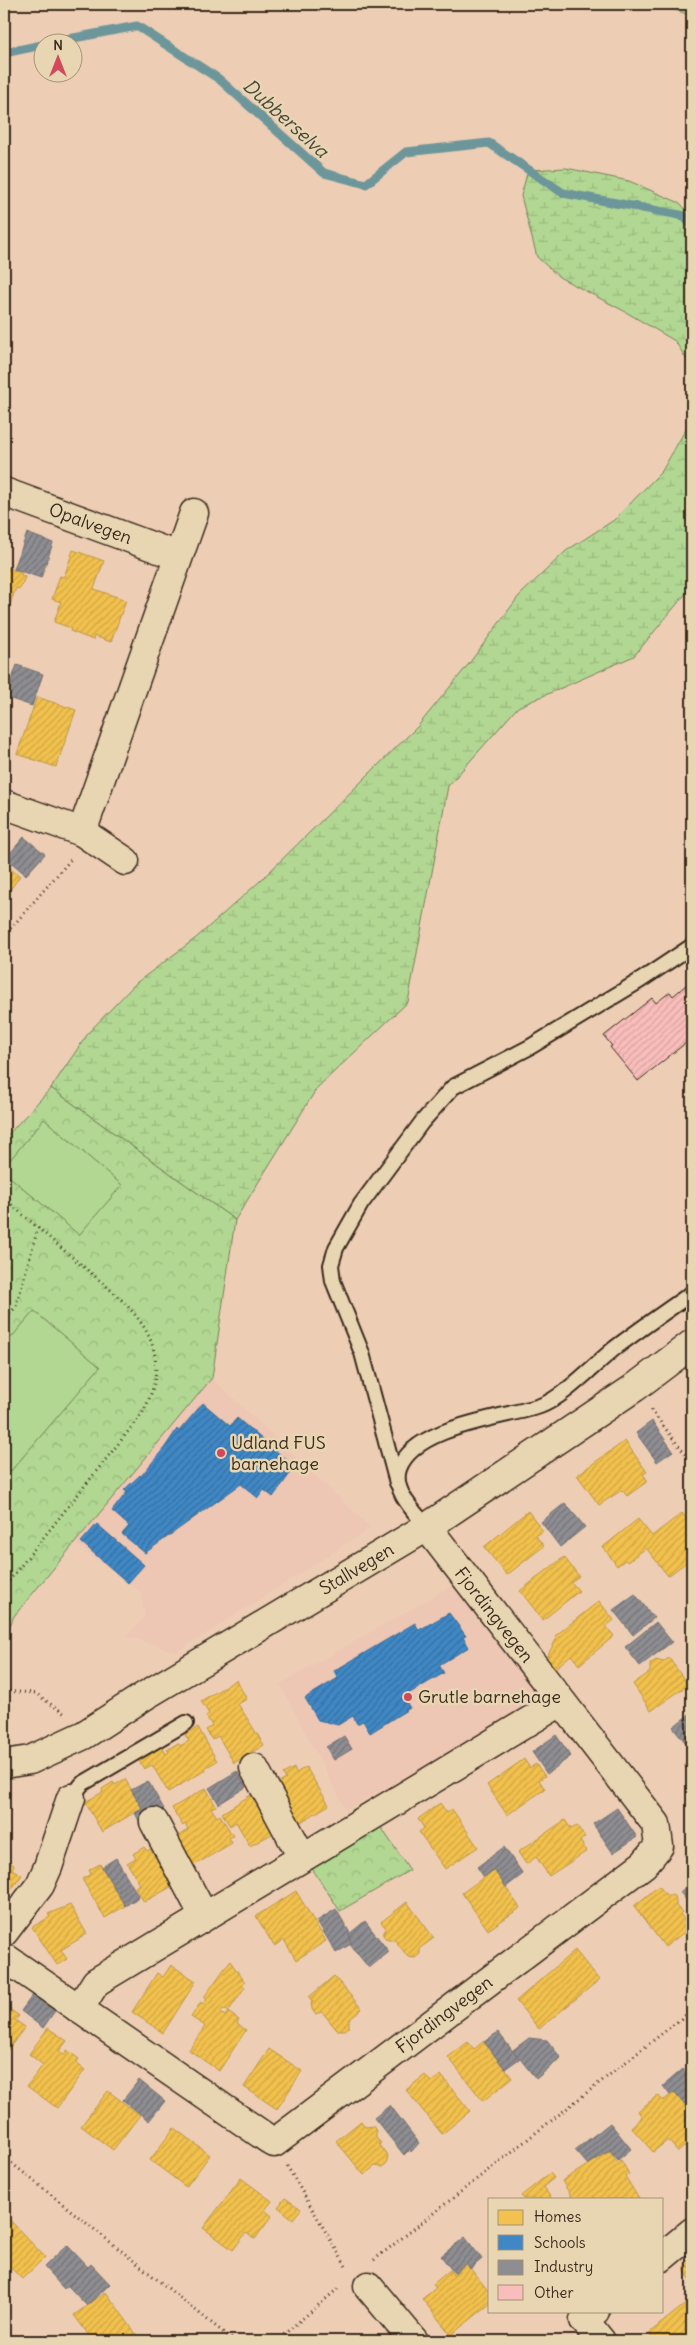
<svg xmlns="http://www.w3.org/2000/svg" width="696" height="2345" viewBox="0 0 696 2345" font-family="Delius,sans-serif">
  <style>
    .built { fill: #edc6b4 }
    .forest { fill: url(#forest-firs); stroke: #768058 }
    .wetland { fill: url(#wetland-marsh); stroke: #768058 }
    .park { fill: url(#park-crowns); stroke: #768058 }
    .garden { fill: #b1d792; stroke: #768058 }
    .homes { fill: url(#homes-hatch); stroke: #bb9440 }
    .schools { fill: url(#schools-hatch); stroke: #3e6c93 }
    .industry { fill: url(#industry-hatch); stroke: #746f6f }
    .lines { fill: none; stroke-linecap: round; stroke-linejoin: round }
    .stream { stroke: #6d969a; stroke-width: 9 }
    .building { fill: url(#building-hatch); stroke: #3b2a1e }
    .service-casing { stroke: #3b2a1e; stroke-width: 18 }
    .minor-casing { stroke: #3b2a1e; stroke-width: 31 }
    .tertiary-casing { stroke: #3b2a1e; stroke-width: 31 }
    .path { stroke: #3b2a1e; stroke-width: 3; stroke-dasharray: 1 4; stroke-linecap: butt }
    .service { stroke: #e8d6b3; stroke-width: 14 }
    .minor { stroke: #e8d6b3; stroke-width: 28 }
    .tertiary { stroke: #e8d6b3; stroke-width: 28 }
    .poi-dot { fill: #d1495b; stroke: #e8d6b3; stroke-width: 2 }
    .labels { text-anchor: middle; stroke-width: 5; stroke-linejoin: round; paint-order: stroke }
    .street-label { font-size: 18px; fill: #3b2a1e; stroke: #e8d6b3 }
    .poi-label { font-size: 18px; fill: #3b2a1e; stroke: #e8d6b3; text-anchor: start }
    .water-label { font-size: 19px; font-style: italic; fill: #48453d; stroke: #e8d6b3 }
  </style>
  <defs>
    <pattern id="forest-firs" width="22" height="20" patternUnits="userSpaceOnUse" patternTransform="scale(1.25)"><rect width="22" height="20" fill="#b1d792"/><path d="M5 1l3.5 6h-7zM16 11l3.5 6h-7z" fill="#99b97d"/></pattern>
    <pattern id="wetland-marsh" width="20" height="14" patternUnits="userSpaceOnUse" patternTransform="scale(1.25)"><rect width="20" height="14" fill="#b1d792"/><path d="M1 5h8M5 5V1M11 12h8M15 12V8" fill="none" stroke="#99b97d"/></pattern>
    <pattern id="park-crowns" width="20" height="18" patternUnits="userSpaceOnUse" patternTransform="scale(1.25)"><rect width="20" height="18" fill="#b1d792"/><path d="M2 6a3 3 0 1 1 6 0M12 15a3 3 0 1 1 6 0" fill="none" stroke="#99b97d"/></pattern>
    <pattern id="homes-hatch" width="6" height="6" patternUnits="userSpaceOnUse" patternTransform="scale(1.25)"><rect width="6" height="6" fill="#f2c14e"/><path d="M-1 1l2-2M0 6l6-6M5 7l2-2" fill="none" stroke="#d0a644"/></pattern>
    <pattern id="schools-hatch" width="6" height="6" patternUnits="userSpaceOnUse" patternTransform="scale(1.25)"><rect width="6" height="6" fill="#3f88c5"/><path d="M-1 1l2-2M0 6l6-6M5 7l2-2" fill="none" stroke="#366f9f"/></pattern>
    <pattern id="industry-hatch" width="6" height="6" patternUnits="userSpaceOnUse" patternTransform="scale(1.25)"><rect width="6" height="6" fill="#8d8d92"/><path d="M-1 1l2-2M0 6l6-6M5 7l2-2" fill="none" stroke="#747377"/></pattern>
    <pattern id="building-hatch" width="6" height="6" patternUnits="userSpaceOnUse" patternTransform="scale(1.25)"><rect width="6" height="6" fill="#f9bdbb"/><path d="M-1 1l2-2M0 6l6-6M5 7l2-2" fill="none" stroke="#d6a3a0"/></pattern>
  </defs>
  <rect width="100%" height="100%" fill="#edceb5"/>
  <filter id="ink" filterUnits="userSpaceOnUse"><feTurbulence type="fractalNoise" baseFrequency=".02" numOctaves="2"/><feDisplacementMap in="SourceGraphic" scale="10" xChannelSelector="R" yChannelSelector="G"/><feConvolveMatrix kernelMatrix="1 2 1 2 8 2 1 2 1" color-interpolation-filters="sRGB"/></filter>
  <g filter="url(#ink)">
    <!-- built -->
    <g class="built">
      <polygon points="212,1378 371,1528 177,1652 126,1636 145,1617 141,1592 75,1543"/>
      <polygon points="455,1584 532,1680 526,1709 346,1810 280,1684"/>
    </g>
    <!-- forest -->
    <polygon class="forest" points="658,4 692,4 692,16"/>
    <!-- wetland -->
    <g class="wetland">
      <polygon points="566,168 629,181 680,203 692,217 692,368 675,341 624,311 559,277 537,257 521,196 528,170"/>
      <polygon points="692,418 692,586 634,656 518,707 448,786 408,1002 317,1088 235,1220 51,1088 89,1032 136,983 196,938 260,881 418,726 468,665 519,596 566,551 614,520 662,471"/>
    </g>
    <!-- park -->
    <g class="park">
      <polygon points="51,1088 235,1220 212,1378 14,1616 4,1640 4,1139"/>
      <polygon points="378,1823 410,1870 340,1911 309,1864"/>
    </g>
    <!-- garden -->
    <g class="garden">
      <polygon points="44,1119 122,1185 79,1235 4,1172 4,1167"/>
      <polygon points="34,1311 100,1367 4,1479 4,1346"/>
    </g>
    <!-- homes -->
    <g class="homes">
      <polygon points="73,550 104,561 94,589 126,600 111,642 94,636 93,640 70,631 71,628 54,622 61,602 52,599 60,576 64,577"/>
      <polygon points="4,566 22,573 21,575 25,577 20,589 16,588 7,612 4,610"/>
      <polygon points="37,697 76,710 56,767 17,754"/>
      <polygon points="4,864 20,876 4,898"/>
      <polygon points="625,1441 647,1472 643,1474 648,1481 627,1496 622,1490 599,1505 577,1475"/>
      <polygon points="528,1511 543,1531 536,1536 544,1546 507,1575 484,1547"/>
      <polygon points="682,1513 692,1524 692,1558 668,1576 646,1548 628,1562 625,1560 617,1566 603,1547 638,1519 652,1536"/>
      <polygon points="564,1557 579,1576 571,1582 579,1591 543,1620 520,1591"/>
      <polygon points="599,1601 614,1620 606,1626 614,1636 579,1665 571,1655 553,1670 545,1660 557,1638 555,1636"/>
      <polygon points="669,1658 688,1685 651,1711 633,1684 650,1672 650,1664 656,1660 663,1662"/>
      <polygon points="236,1680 247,1699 238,1704 264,1745 234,1763 218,1736 212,1740 206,1730 212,1726 206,1716 209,1714 201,1701"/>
      <polygon points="198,1727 217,1761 205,1768 206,1770 168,1792 152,1765 144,1769 138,1759 161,1745 166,1754 169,1752 167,1750 178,1743 180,1746 189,1741 185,1735"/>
      <polygon points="524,1759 530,1768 536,1764 545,1776 539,1780 545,1789 507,1815 487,1785"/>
      <polygon points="692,1759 692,1776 684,1765"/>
      <polygon points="306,1767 329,1805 299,1823 277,1784 286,1779 283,1774 294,1768 296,1773"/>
      <polygon points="125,1779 142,1808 102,1832 85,1802 103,1792 102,1789 113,1782 115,1785"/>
      <polygon points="206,1788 216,1806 211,1808 217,1817 220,1815 233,1836 229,1838 232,1843 193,1866 176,1837 188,1830 185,1824 183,1826 172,1808"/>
      <polygon points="257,1791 279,1830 250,1846 236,1822 230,1826 222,1813"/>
      <polygon points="440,1803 447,1813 452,1809 478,1847 445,1869 419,1832 424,1828 418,1819"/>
      <polygon points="565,1820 571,1829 577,1826 585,1837 580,1841 587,1851 549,1876 536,1857 526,1864 518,1852"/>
      <polygon points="156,1846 178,1883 144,1902 135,1887 140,1884 127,1863 136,1858 133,1854 144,1847 147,1851"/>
      <polygon points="5,1859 14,1865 12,1869 22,1875 4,1900"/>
      <polygon points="100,1864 125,1906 105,1918 82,1879 91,1874 89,1870"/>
      <polygon points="494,1870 520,1908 488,1930 462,1893"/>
      <polygon points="659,1886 666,1895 673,1895 676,1900 676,1906 682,1912 680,1914 691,1927 665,1947 634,1906"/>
      <polygon points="296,1891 326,1941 296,1960 284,1940 274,1946 256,1916"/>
      <polygon points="407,1902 434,1938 420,1948 420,1954 415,1958 408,1957 395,1940 387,1940 383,1935 386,1928 381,1922"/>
      <polygon points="70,1905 87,1934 61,1950 67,1959 57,1965 32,1927 50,1917 48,1914"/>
      <polygon points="575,1950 599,1980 539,2029 516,2001"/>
      <polygon points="230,1961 245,1982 242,1985 245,1987 228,2012 223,2009 220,2013 225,2016 228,2012 239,2020 237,2024 246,2030 219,2071 189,2050 205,2026 191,2017 201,2002 203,2004 207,1999 204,1997"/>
      <polygon points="171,1965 196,1981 163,2033 132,2012 157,1973 163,1977"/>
      <polygon points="334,1976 362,2009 349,2020 349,2027 345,2030 337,2030 322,2012 315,2014 312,2009 311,2003 313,2002 309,1997"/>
      <polygon points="7,2007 19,2016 15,2020 25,2027 4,2055 4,2011"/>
      <polygon points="48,2028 67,2041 59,2051 64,2055 67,2050 79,2059 76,2063 85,2070 57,2108 27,2086 43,2065 29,2054"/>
      <polygon points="484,2041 512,2078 483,2101 448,2057 468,2042 474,2049"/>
      <polygon points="269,2049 302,2071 277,2109 244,2087"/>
      <polygon points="425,2075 431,2082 441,2075 470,2111 442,2134 406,2090"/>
      <polygon points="108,2091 140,2115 113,2150 81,2126"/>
      <polygon points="674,2092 692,2114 692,2140 678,2152 668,2140 653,2152 631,2127 642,2117 638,2111 658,2095 663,2101"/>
      <polygon points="361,2121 365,2127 373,2126 376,2131 376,2138 381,2143 379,2144 388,2156 386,2164 382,2167 375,2166 364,2175 336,2141"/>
      <polygon points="174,2128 210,2155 186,2187 150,2160"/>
      <polygon points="610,2151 617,2162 621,2160 629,2174 625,2176 639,2199 596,2199 595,2197 591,2199 573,2199 562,2181"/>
      <polygon points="550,2173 554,2178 543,2187 552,2199 524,2199 521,2196"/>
      <polygon points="241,2178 272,2201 265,2210 272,2216 255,2239 246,2233 233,2250 203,2228"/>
      <polygon points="285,2198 301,2209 293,2219 278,2207"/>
      <polygon points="7,2217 45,2257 22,2279 5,2262 4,2263 4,2220"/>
      <polygon points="692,2257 692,2281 685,2272 685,2263"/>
      <polygon points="466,2263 490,2293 490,2304 451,2335 422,2299 436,2288 433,2284 450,2270 453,2275"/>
      <polygon points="106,2292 141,2341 93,2341 74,2315"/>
      <polygon points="689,2301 692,2306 692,2341 655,2341 649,2333"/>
    </g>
    <!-- schools -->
    <g class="schools">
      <polygon points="203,1403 230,1426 237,1418 295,1467 273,1497 264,1490 258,1498 241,1484 145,1553 122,1534 129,1526 112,1511 127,1492 124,1490 140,1475 141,1476 165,1447 177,1429 179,1431"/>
      <polygon points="97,1524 144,1565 128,1583 81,1542"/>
      <polygon points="449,1613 466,1636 463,1637 469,1647 439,1665 444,1673 403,1697 410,1708 370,1733 363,1721 357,1724 353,1716 338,1725 318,1720 305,1698 338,1678 334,1671 415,1623 419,1630"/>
    </g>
    <!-- industry -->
    <g class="industry">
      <polygon points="27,533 53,543 41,578 14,569"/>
      <polygon points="17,665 43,674 32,706 5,697"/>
      <polygon points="24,837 45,854 26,875 6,858"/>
      <polygon points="652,1421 673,1451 657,1462 636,1433"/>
      <polygon points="565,1503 585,1527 560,1547 541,1522"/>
      <polygon points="635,1594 654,1618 633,1635 613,1610"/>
      <polygon points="656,1622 672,1642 640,1666 625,1647"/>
      <polygon points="692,1712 692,1744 689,1747 673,1727"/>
      <polygon points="556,1735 571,1756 547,1774 532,1752"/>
      <polygon points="344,1736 352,1749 334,1760 326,1747"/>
      <polygon points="237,1771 246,1787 219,1804 209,1788"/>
      <polygon points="148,1781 164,1809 140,1823 135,1813 142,1808 131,1790"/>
      <polygon points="617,1808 637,1837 613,1853 593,1824"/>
      <polygon points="504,1847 523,1874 506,1887 494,1870 484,1877 477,1867"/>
      <polygon points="116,1858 139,1897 125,1906 102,1867"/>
      <polygon points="692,1882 692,1908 680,1892"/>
      <polygon points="336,1909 350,1933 351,1944 336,1953 317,1921"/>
      <polygon points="365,1921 389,1952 369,1968 351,1946 349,1934"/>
      <polygon points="35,1992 57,2008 43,2028 21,2011"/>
      <polygon points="498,2032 519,2059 505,2069 484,2042"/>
      <polygon points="529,2038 547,2040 561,2058 536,2079 513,2050"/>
      <polygon points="683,2069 692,2081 692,2097 684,2104 674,2092 670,2095 663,2086"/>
      <polygon points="139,2080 165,2101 149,2121 123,2100"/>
      <polygon points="390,2105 419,2143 411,2152 410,2149 404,2155 374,2118"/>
      <polygon points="610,2123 631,2149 618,2160 610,2150 588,2165 575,2150"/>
      <polygon points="465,2237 482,2259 470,2269 466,2263 454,2273 441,2256"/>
      <polygon points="67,2245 88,2267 64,2289 44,2267"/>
      <polygon points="91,2264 110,2284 87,2306 68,2286"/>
    </g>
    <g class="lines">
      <!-- stream -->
      <g class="stream">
        <polyline points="53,42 137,26 219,79 324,173 366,184 406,152 489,143 563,193 685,216 692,227"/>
        <polyline points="4,53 42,45"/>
      </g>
    </g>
    <!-- building -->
    <polygon class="building" points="692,980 692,1038 638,1081 610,1047 612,1046 604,1036 652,998 656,1003 670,992 673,996"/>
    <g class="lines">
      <!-- service casing -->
      <g class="service-casing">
        <g id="service">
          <polyline points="397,1483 362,1353 333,1281 331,1265 336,1248 361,1204 422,1122 453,1087 530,1047 641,980 692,946"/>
          <path d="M427,1527C414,1511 392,1491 399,1469C414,1426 503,1418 540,1406C563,1398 595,1364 615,1348C640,1329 666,1311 692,1293"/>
          <polyline points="71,1798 82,1784 186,1723"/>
        </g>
      </g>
      <!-- minor casing -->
      <g class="minor-casing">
        <g id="minor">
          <path id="s1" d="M4,492L178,556"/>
          <polyline points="4,804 82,832 125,861"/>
          <polyline points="82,832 194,513"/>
          <polyline points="254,1768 302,1857"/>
          <polyline points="154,1822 204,1916"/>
          <polyline points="4,1932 40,1885 48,1867 71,1798"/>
          <path id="s2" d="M4,1957L274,2143L644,1864L659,1846L656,1824L427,1527"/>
          <polyline points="79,2009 96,1982 561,1702"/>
          <polyline points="662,2257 692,2232"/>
          <polyline points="368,2286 414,2341"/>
          <polyline points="595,2311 584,2320 601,2341"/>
        </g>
      </g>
      <!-- tertiary casing -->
      <g class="tertiary-casing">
        <g id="tertiary">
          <path id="s3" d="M4,1764L30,1760L84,1735L146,1695L427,1527L634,1388L692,1344"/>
        </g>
      </g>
      <!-- path -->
      <g class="path">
        <polyline points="4,936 72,858"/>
        <path d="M4,1198C29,1220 54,1242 79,1263C130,1306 181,1342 142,1414L4,1587"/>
        <polyline points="4,1322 16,1306 38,1228"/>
        <polyline points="651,1410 692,1463"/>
        <polyline points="4,1691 35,1693 65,1714"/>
        <polyline points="685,1854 692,1859"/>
        <polyline points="4,2157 234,2341"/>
        <polyline points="287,2166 347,2268"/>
        <polyline points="374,2260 692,2010"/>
        <polyline points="4,2338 8,2341"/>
        <polyline points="276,2341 340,2287"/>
      </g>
      <!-- service -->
      <use href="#service" class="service"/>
      <!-- minor -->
      <use href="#minor" class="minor"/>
      <!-- tertiary -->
      <use href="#tertiary" class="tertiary"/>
    </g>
  </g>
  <!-- markers -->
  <g class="poi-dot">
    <circle cx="221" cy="1453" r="5"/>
    <circle cx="408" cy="1697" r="5"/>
  </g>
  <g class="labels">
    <!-- street labels -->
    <g class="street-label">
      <text dy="6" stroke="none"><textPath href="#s1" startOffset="92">Opalvegen</textPath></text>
      <text dy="6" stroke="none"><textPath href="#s3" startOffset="405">Stallvegen</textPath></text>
      <text transform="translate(494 1615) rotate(52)" y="6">Fjordingvegen</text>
      <text dy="6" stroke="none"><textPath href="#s2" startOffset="541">Fjordingvegen</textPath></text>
    </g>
    <!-- poi labels -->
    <g class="poi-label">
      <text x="231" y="1449">Udland FUS<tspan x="231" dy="21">barnehage</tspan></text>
      <text x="418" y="1703">Grutle barnehage</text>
    </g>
    <!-- water labels -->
    <g class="water-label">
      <text transform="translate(286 118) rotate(42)" y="7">Dubberselva</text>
    </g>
  </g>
  <!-- margin -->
  <rect width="696" height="2345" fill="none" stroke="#e8d6b3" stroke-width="20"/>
  <rect x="10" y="10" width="676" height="2325" fill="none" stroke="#3b2a1e" stroke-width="2" filter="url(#ink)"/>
  <!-- legend -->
  <rect x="488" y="2198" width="175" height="115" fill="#e8d6b3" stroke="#a39177"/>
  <rect x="498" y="2210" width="25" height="15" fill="#f2c14e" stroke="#a39177"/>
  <text x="534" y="2222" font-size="15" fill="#3b2a1e">Homes</text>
  <rect x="498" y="2235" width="25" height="15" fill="#3f88c5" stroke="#a39177"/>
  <text x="534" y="2248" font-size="15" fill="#3b2a1e">Schools</text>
  <rect x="498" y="2260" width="25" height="15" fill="#8d8d92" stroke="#a39177"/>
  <text x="534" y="2272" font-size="15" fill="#3b2a1e">Industry</text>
  <rect x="498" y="2285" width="25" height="15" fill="#f9bdbb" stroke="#a39177"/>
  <text x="534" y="2298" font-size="15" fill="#3b2a1e">Other</text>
  <!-- north arrow -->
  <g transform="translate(58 58)"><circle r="24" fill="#e8d6b3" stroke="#a39177"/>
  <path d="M0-4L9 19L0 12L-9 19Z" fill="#d1495b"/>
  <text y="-8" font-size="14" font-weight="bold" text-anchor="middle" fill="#3b2a1e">N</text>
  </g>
</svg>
